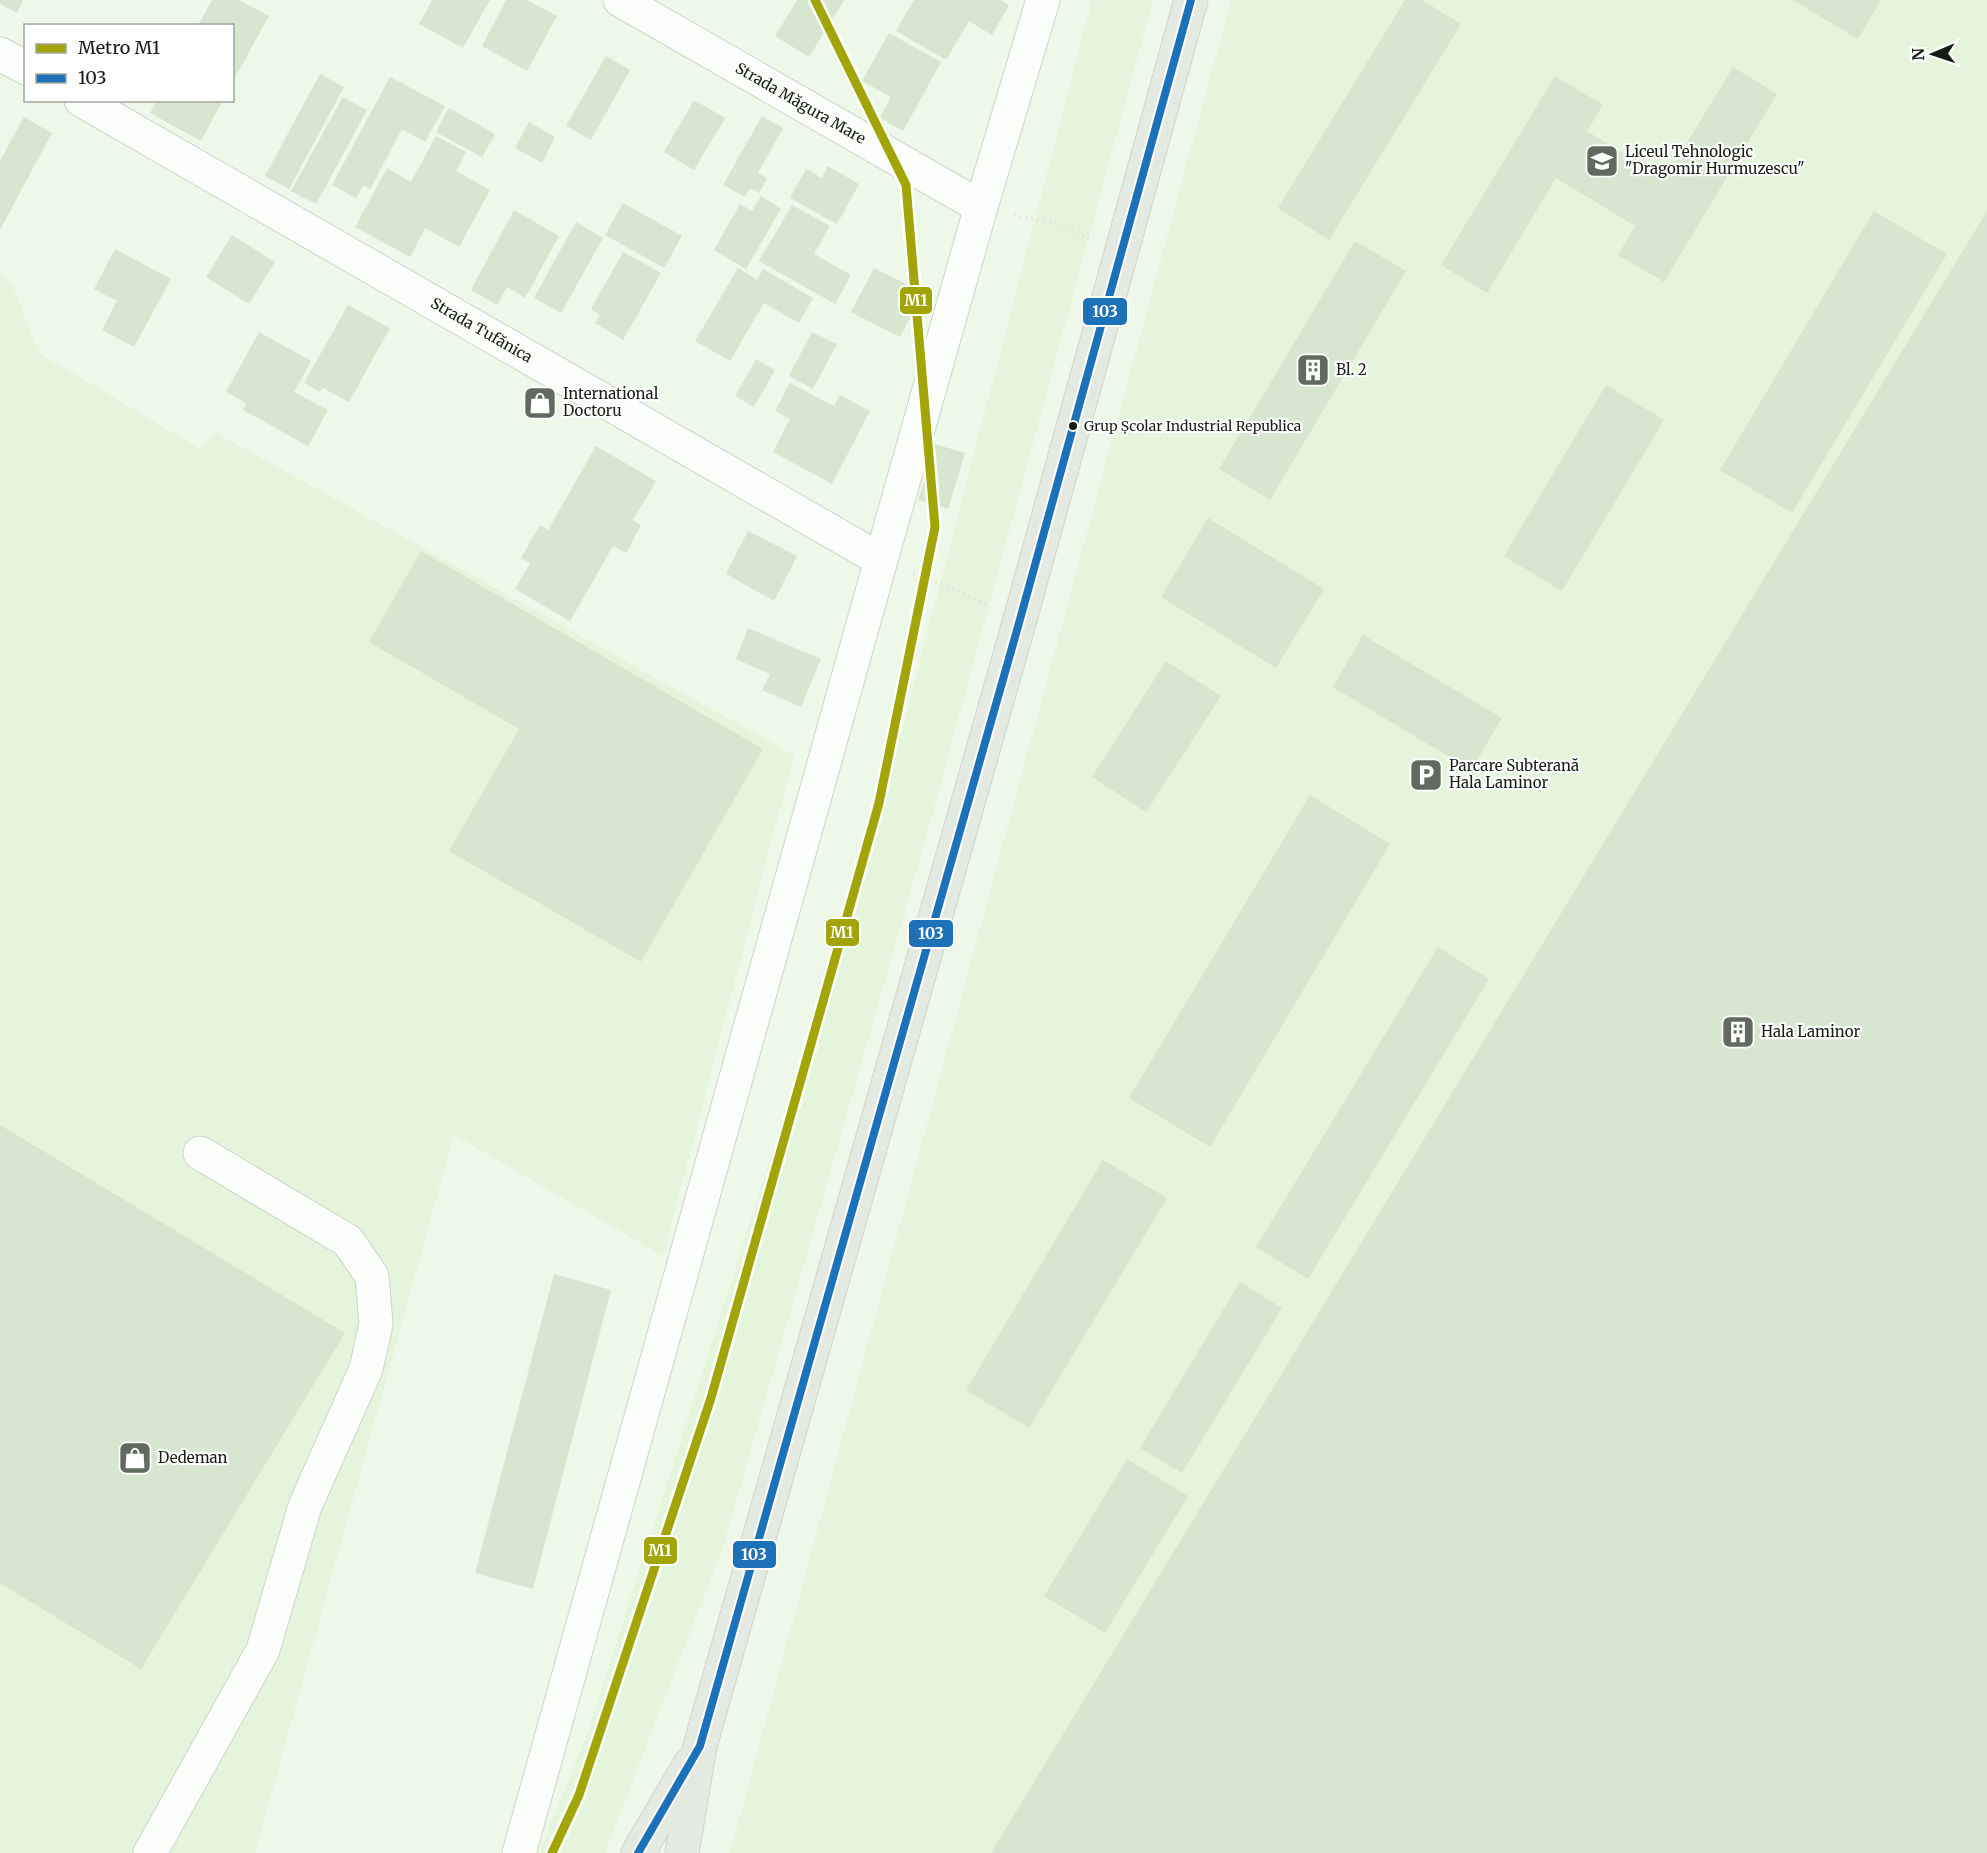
<svg xmlns="http://www.w3.org/2000/svg" width="1987" height="1853" viewBox="0 0 1987 1853" font-family="Merriweather,serif">
  <style>
    .built { fill: #e5f5dc }
    .building { fill: #d7e6cf }
    .lines { fill: none; stroke-linecap: round; stroke-linejoin: round }
    .minor-casing { stroke: #cdd4c8; stroke-width: 35 }
    .major-casing { stroke: #cfd4cc; stroke-width: 35 }
    .path { stroke: #e0e4e0; stroke-width: 4; stroke-dasharray: 1.5 4.5; stroke-linecap: butt }
    .minor { stroke: #fcfefc; stroke-width: 33 }
    .major { stroke: #e4e9e1; stroke-width: 33 }
    .bus-1-casing { stroke: #fff; stroke-width: 12 }
    .bus-1 { stroke: #1d71b8; stroke-width: 8 }
    .metro-1-casing { stroke: #fff; stroke-width: 14 }
    .metro-1 { stroke: #a2a508; stroke-width: 9 }
    .bus-dot { fill: #171d14; stroke: #fff; stroke-width: 2 }
    .labels { text-anchor: middle; stroke-width: 4.5; stroke-linejoin: round; paint-order: stroke }
    .bus-label { font-size: 14px; fill: #171d14; stroke: #fff; text-anchor: start }
    .street-label { font-size: 15px; fill: #171d14; stroke: #fff }
    .poi-label { font-size: 15px; fill: #171d14; stroke: #fff; text-anchor: start }
    .line-badge { stroke: #fff; stroke-width: 2 }
    .badge-label { font-size: 16px; text-anchor: middle; font-weight: bold; fill: #fff }
  </style>
  <rect width="100%" height="100%" fill="#eef8e9"/>
  <!-- built -->
  <g class="built">
    <polygon points="1092,0 1153,0 929,827 723,1547 605,1853 539,1853 588,1732 882,807"/>
    <polygon points="1231,0 1987,0 1987,1853 730,1853"/>
    <polygon points="0,273 12,284 39,353 200,449 215,432 794,755 663,1256 454,1135 255,1853 0,1853"/>
  </g>
  <!-- building -->
  <g class="building">
    <polygon points="0,0 23,0 17,13 0,4"/>
    <polygon points="212,0 239,0 269,16 232,83 232,26 198,26"/>
    <polygon points="432,0 490,0 463,48 419,24"/>
    <polygon points="506,0 527,0 557,16 527,71 482,46"/>
    <polygon points="797,0 844,0 809,57 775,36"/>
    <polygon points="914,0 1001,0 1009,5 992,35 969,21 946,60 896,31"/>
    <polygon points="1405,0 1422,0 1461,24 1329,240 1278,208"/>
    <polygon points="1793,0 1881,0 1858,39"/>
    <polygon points="889,33 941,62 903,131 880,118 891,97 862,81"/>
    <polygon points="606,56 630,70 591,140 566,126"/>
    <polygon points="1733,67 1777,94 1664,282 1618,255 1635,226 1556,178 1487,293 1441,265 1555,76 1603,105 1587,131 1665,179"/>
    <polygon points="320,74 344,87 289,189 265,176"/>
    <polygon points="390,77 445,106 425,142 402,129 370,189 363,185 356,198 332,185"/>
    <polygon points="343,97 367,110 316,204 291,191"/>
    <polygon points="157,100 223,100 201,141 150,113"/>
    <polygon points="694,100 725,118 694,170 664,152"/>
    <polygon points="449,108 495,134 482,157 436,132"/>
    <polygon points="762,116 783,128 758,173 767,178 759,193 750,188 745,197 723,185"/>
    <polygon points="24,117 52,133 0,230 0,161"/>
    <polygon points="529,122 555,137 542,163 515,148"/>
    <polygon points="436,136 466,152 456,171 490,190 459,247 425,228 410,257 355,227 387,168 411,182"/>
    <polygon points="828,166 859,184 837,224 790,198 806,169 822,178"/>
    <polygon points="761,196 781,209 746,269 714,250 740,204 752,211"/>
    <polygon points="623,203 682,236 664,268 605,235"/>
    <polygon points="792,205 830,226 814,254 851,275 835,304 759,261"/>
    <polygon points="514,210 559,236 525,298 507,287 497,305 471,290"/>
    <polygon points="1874,211 1947,254 1792,513 1720,470"/>
    <polygon points="1987,211 1987,1853 991,1853"/>
    <polygon points="576,222 603,238 561,313 534,298"/>
    <polygon points="232,235 275,262 249,304 206,277"/>
    <polygon points="1355,241 1406,271 1270,500 1219,469"/>
    <polygon points="115,249 171,279 134,347 102,330 117,301 94,289"/>
    <polygon points="623,252 661,273 623,340 595,323 600,315 591,309"/>
    <polygon points="738,268 757,280 763,269 813,298 799,323 764,303 730,361 695,341"/>
    <polygon points="874,268 924,293 900,337 851,312"/>
    <polygon points="348,305 390,328 349,402 323,388 320,392 304,383"/>
    <polygon points="259,332 311,361 294,392 328,410 308,446 243,410 246,403 226,392"/>
    <polygon points="812,332 837,344 813,389 789,376"/>
    <polygon points="756,359 775,370 754,407 735,396"/>
    <polygon points="790,383 834,406 840,395 870,411 832,484 773,452 790,419 775,411"/>
    <polygon points="1606,385 1664,420 1562,591 1504,556"/>
    <polygon points="935,444 965,453 948,509 918,500"/>
    <polygon points="596,446 656,481 633,520 641,525 626,553 613,546 570,621 515,589 530,563 521,558 540,525 548,530"/>
    <polygon points="1208,518 1324,589 1276,668 1161,597"/>
    <polygon points="748,531 797,556 774,601 726,574"/>
    <polygon points="421,551 763,749 641,962 449,851 519,729 369,642"/>
    <polygon points="748,628 821,659 801,707 762,690 770,674 736,659"/>
    <polygon points="1363,635 1502,718 1471,770 1333,687"/>
    <polygon points="1166,661 1221,696 1146,812 1092,777"/>
    <polygon points="1310,795 1390,844 1210,1147 1129,1098"/>
    <polygon points="1438,947 1489,979 1308,1279 1256,1247"/>
    <polygon points="0,1125 345,1333 141,1669 0,1583"/>
    <polygon points="1103,1160 1167,1198 1029,1428 966,1390"/>
    <polygon points="554,1274 611,1290 533,1589 475,1573"/>
    <polygon points="1240,1282 1282,1308 1182,1473 1140,1448"/>
    <polygon points="1127,1459 1188,1496 1105,1633 1044,1596"/>
  </g>
  <g class="lines">
    <!-- minor casing -->
    <g class="minor-casing">
      <g id="minor">
        <path id="s1" d="M620,0L981,207"/>
        <polyline points="0,54 26,68"/>
        <path id="s2" d="M81,100L881,560"/>
        <polyline points="150,1853 263,1650 305,1506 366,1369 376,1324 372,1276 348,1241 200,1153"/>
        <polyline points="519,1853 881,560 981,207 1043,0"/>
      </g>
    </g>
    <!-- major casing -->
    <g class="major-casing">
      <g id="major">
        <polyline points="638,1853 690,1764"/>
        <polyline points="682,1853 700,1746 1019,623 1191,0"/>
      </g>
    </g>
    <!-- path -->
    <g class="path">
      <polyline points="1014,215 1063,225 1089,239"/>
      <polyline points="913,573 959,591 988,606"/>
    </g>
    <!-- minor -->
    <use href="#minor" class="minor"/>
    <!-- major -->
    <use href="#major" class="major"/>
    <!-- bus-1 casing -->
    <g class="bus-1-casing">
      <polyline id="bus-1" points="638,1853 700,1746 1019,623 1191,0"/>
    </g>
    <!-- bus-1 -->
    <use href="#bus-1" class="bus-1"/>
    <!-- metro-1 casing -->
    <g class="metro-1-casing">
      <polyline id="metro-1" points="552,1853 579,1795 711,1398 879,803 935,527 906,185 815,0"/>
    </g>
    <!-- metro-1 -->
    <use href="#metro-1" class="metro-1"/>
  </g>
  <!-- icons -->
  <defs>
    <g id="school-square" transform="scale(1.725)"><rect x="-9" y="-9" width="18" height="18" rx="4" fill="#626a5f" stroke="#fff"/><path d="M0-5L7-2L0 1L-7-2ZM-4 1L0 2.5L4 1V4Q0 6-4 4Z" fill="#fff"/></g>
    <g id="building-square" transform="scale(1.725)"><rect x="-9" y="-9" width="18" height="18" rx="4" fill="#626a5f" stroke="#fff"/><path d="M-4-6H4V6H1V3H-1V6H-4ZM-2.5-4.3h1.7v1.8h-1.7ZM.8-4.3h1.7v1.8H.8ZM-2.5-1h1.7V.8h-1.7ZM.8-1h1.7V.8H.8Z" fill="#fff"/></g>
    <g id="shop-square" transform="scale(1.725)"><rect x="-9" y="-9" width="18" height="18" rx="4" fill="#626a5f" stroke="#fff"/><path d="M-5-2.5h2.3a2.7 3.5 0 0 1 5.4 0H5L5.5 6h-11ZM-1.5-2.5h3a1.5 2.3 0 0 0-3 0Z" fill="#fff"/></g>
    <g id="parking-square" transform="scale(1.725)"><rect x="-9" y="-9" width="18" height="18" rx="4" fill="#626a5f" stroke="#fff"/><path d="M-3.5-5.5H1a3.5 3.5 0 0 1 0 7H-1V5.5H-3.5ZM-1-3.4V-.6H.8a1.4 1.4 0 0 0 0-2.8Z" fill="#fff"/></g>
  </defs>
  <g fill-rule="evenodd">
    <use href="#school-square" x="1602" y="161"/>
    <use href="#building-square" x="1313" y="370"/>
    <use href="#shop-square" x="540" y="403"/>
    <use href="#parking-square" x="1426" y="775"/>
    <use href="#building-square" x="1738" y="1032"/>
    <use href="#shop-square" x="135" y="1458"/>
  </g>
  <!-- markers -->
  <circle class="bus-dot" cx="1073" cy="426" r="5"/>
  <g class="labels">
    <!-- bus labels -->
    <g class="bus-label">
      <text x="1084" y="431">Grup Școlar Industrial Republica</text>
    </g>
    <!-- street labels -->
    <g class="street-label">
      <text dy="5" stroke="none"><textPath href="#s1" startOffset="208">Strada Măgura Mare</textPath></text>
      <text dy="5" stroke="none"><textPath href="#s2" startOffset="462">Strada Tufănica</textPath></text>
    </g>
    <!-- poi labels -->
    <g class="poi-label">
      <text x="1625" y="157">Liceul Tehnologic<tspan x="1625" dy="17">"Dragomir Hurmuzescu"</tspan></text>
      <text x="1336" y="375">Bl. 2</text>
      <text x="563" y="399">International<tspan x="563" dy="17">Doctoru</tspan></text>
      <text x="1449" y="771">Parcare Subterană<tspan x="1449" dy="17">Hala Laminor</tspan></text>
      <text x="1761" y="1037">Hala Laminor</text>
      <text x="158" y="1463">Dedeman</text>
    </g>
  </g>
  <g class="line-badge">
    <rect x="899" y="286" width="34" height="29" rx="6" fill="#a2a508"/>
    <rect x="1082" y="297" width="46" height="29" rx="6" fill="#1d71b8"/>
    <rect x="825" y="918" width="35" height="29" rx="6" fill="#a2a508"/>
    <rect x="908" y="919" width="46" height="29" rx="6" fill="#1d71b8"/>
    <rect x="643" y="1536" width="35" height="29" rx="6" fill="#a2a508"/>
    <rect x="732" y="1540" width="45" height="29" rx="6" fill="#1d71b8"/>
  </g>
  <g class="badge-label">
    <text x="916" y="306">M1</text>
    <text x="1105" y="317">103</text>
    <text x="842" y="938">M1</text>
    <text x="931" y="939">103</text>
    <text x="660" y="1556">M1</text>
    <text x="754" y="1560">103</text>
  </g>
  <!-- legend -->
  <rect x="24" y="24" width="210" height="78" fill="#ffffff" stroke="#a2a5a1" stroke-width="1.5"/>
  <rect x="36" y="44" width="30" height="9" fill="#a2a508" stroke="#a2a5a1" stroke-width="1.5"/>
  <text x="78" y="54" font-size="18" fill="#171d14">Metro M1</text>
  <rect x="36" y="74" width="30" height="9" fill="#1d71b8" stroke="#a2a5a1" stroke-width="1.5"/>
  <text x="78" y="84" font-size="18" fill="#171d14">103</text>
  <!-- north arrow -->
  <g transform="translate(1933 54) rotate(268)" stroke="#ffffff" stroke-width="4.5" paint-order="stroke">
  <path d="M0-4.5L10 22L0 15L-10 22Z" fill="#171d14"/>
  <text y="-9" font-size="16" font-weight="bold" text-anchor="middle" fill="#171d14">N</text>
  </g>
</svg>
